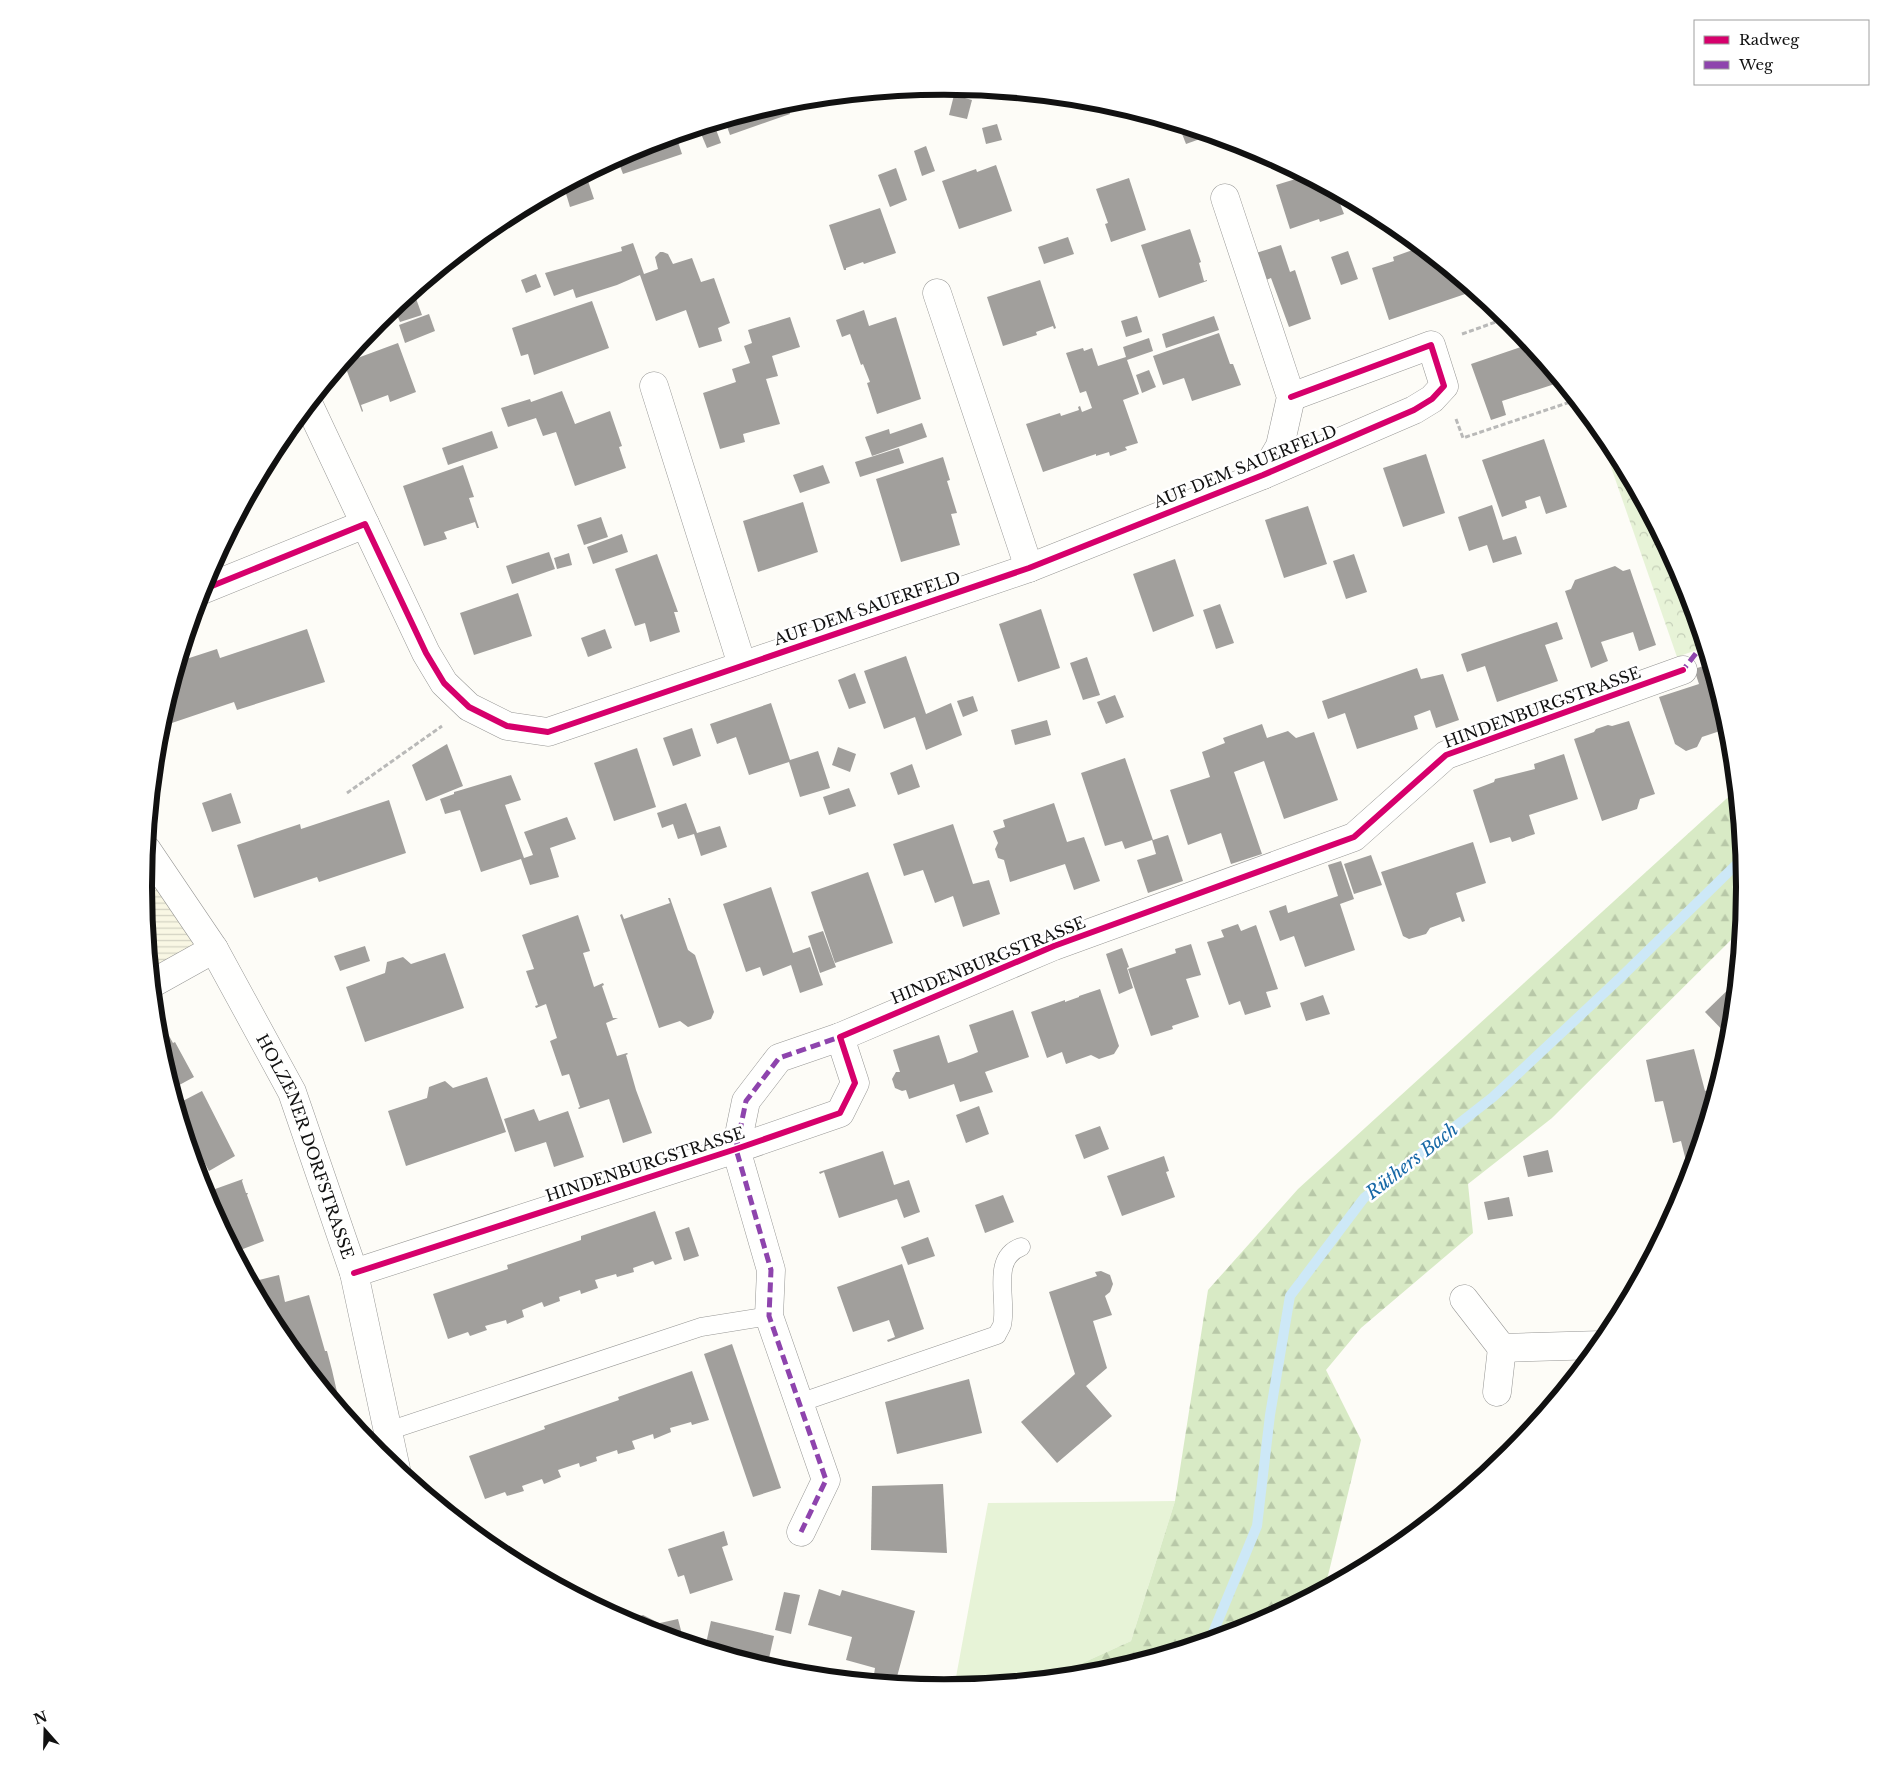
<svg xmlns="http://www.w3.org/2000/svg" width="1889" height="1775" viewBox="0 0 1889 1775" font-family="'Libre Baskerville',serif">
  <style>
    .farmland { fill: url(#farmland-rules) }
    .grass { fill: #e7f3d7 }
    .forest { fill: url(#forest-firs) }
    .park { fill: url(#park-crowns) }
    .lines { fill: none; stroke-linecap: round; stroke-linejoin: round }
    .stream { stroke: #cde8f7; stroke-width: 10 }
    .building { fill: #a19f9c }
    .service-casing { stroke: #979795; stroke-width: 19 }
    .minor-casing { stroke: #979795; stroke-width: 29 }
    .path { stroke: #b9b9b8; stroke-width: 3; stroke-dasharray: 5 2.5; stroke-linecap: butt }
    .service { stroke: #fffffe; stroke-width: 18 }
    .minor { stroke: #fffffe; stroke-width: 28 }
    .quiet { stroke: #8e44ad; stroke-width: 5; stroke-dasharray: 10 5; stroke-linecap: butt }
    .cycleway-casing { stroke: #fff; stroke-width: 9 }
    .cycleway { stroke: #d6006c; stroke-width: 6 }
    .labels { text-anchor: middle; stroke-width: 5; stroke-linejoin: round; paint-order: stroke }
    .street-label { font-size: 16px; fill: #111; stroke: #fff }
    .water-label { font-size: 18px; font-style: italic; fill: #1768a6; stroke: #fff }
    .rim { fill: none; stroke: #111; stroke-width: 6 }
  </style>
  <defs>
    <pattern id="farmland-rules" width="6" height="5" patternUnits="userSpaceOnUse" patternTransform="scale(1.25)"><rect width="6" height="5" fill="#f9f7e4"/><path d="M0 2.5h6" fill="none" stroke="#d4d3c3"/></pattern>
    <pattern id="forest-firs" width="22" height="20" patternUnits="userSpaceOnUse" patternTransform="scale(1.25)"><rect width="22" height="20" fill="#d8eac5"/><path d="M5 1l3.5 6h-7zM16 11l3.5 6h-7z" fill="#b8c8a8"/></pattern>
    <pattern id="park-crowns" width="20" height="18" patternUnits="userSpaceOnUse" patternTransform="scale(1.25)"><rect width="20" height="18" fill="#e7f3d7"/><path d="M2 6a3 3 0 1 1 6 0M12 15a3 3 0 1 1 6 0" fill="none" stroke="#c5cfb8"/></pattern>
  </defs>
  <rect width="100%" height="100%" fill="#fdfcf7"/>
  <!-- farmland -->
  <polygon class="farmland" points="147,847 214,949 153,983 143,887"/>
  <!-- grass -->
  <polygon class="grass" points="1175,1501 1131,1641 1056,1675 1056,1678 954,1688 988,1503"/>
  <!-- forest -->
  <polygon class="forest" points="1736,790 1746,888 1742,929 1552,1118 1468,1184 1473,1233 1361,1328 1326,1370 1361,1440 1325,1588 1251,1628 1101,1673 1056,1678 1056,1675 1131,1641 1175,1501 1208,1290 1298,1189"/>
  <!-- park -->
  <polygon class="park" points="1596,424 1611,443 1685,581 1705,647 1677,657"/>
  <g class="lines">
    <!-- stream -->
    <polyline class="stream" points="1210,1640 1257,1526 1270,1415 1290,1296 1364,1198 1493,1097 1620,978 1743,858"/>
  </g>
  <!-- building -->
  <g class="building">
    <polygon points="954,95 972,100 967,119 949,115"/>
    <polygon points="786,102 790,114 730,135 725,121"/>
    <polygon points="714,124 721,143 707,148 699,129"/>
    <polygon points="997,124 1002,140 986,144 982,128"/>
    <polygon points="1179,126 1211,135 1186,144"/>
    <polygon points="676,136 682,154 623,174 617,158 638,147"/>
    <polygon points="926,146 935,171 922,176 914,151"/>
    <polygon points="996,165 1012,211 959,229 942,181 976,169 977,172"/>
    <polygon points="896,168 907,200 890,207 878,175"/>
    <polygon points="586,175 594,199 570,207 564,187"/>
    <polygon points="1129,178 1146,230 1111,242 1105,224 1108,223 1096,189"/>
    <polygon points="1299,178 1300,180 1308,178 1336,193 1344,214 1320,222 1319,219 1290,229 1276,185"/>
    <polygon points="880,208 896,253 864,264 863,262 846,268 846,270 844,270 829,225"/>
    <polygon points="1190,229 1201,262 1199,263 1204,281 1207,280 1207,281 1159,298 1141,245"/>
    <polygon points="1068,237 1074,254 1044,264 1038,247"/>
    <polygon points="633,243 644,274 658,269 655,257 660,252 663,252 668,254 673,264 692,258 701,282 714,278 730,323 718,328 722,341 699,348 686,310 656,321 640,275 617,285 576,298 573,289 554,296 545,273 622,251 621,247"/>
    <polygon points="1281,245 1290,272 1295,270 1311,319 1289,327 1271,278 1266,280 1256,253"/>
    <polygon points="1421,247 1474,291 1389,320 1372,268 1394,261 1393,257"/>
    <polygon points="1348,251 1358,279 1341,285 1331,257"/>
    <polygon points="536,274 541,287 526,293 521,280"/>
    <polygon points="1040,280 1056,328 1054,329 1053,326 1036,332 1037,335 1003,346 987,297"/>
    <polygon points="414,293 422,315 400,322 394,308"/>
    <polygon points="592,301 609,348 534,375 528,354 521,356 512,328"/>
    <polygon points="864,310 869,326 896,317 921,399 877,414 867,383 870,382 863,364 861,365 850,334 842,337 836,320"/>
    <polygon points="429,314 435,331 405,343 399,325"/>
    <polygon points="1137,316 1142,332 1126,337 1121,321"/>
    <polygon points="1214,316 1219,330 1166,348 1162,334"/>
    <polygon points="790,317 800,347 772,356 778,376 766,379 780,424 743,434 745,442 720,449 703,393 736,382 732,369 750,363 744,346 752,343 748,330"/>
    <polygon points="1219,333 1230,364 1233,364 1241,385 1192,401 1184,378 1163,385 1153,356"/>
    <polygon points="1149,338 1153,351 1127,360 1139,394 1123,400 1138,443 1125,447 1127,450 1110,456 1109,452 1096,456 1096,454 1043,472 1026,424 1060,413 1061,416 1079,410 1078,407 1080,406 1082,412 1092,408 1086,391 1080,393 1066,353 1083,348 1084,351 1092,348 1098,366 1126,357 1123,347"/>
    <polygon points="398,343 416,392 390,402 388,395 361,405 363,411 362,412 344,363"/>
    <polygon points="1530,344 1561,382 1502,401 1506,415 1491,420 1471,364"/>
    <polygon points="1149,370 1156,387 1142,393 1136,375"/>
    <polygon points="562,391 575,424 610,411 622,446 619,447 626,468 575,486 556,432 543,436 536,418 508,427 501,408 530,399 531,402"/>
    <polygon points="922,423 927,437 872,456 865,437 889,429 890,434"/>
    <polygon points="492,431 498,448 448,465 442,448"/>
    <polygon points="1544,439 1567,507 1546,514 1540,496 1525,501 1527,508 1502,517 1482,460"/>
    <polygon points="899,448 904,463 860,477 855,462"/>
    <polygon points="1426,454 1445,513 1403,527 1383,468"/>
    <polygon points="943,457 950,480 947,481 957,513 951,514 960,545 901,562 876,479"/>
    <polygon points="463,465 474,497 469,498 479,528 477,528 475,522 444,532 447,539 424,546 403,486"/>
    <polygon points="823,465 830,483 800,493 793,475"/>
    <polygon points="803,502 818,552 758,572 743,521"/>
    <polygon points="1492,505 1503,540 1516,536 1522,554 1493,563 1487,545 1469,551 1458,517"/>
    <polygon points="1308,506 1327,564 1284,578 1265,520"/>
    <polygon points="601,517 608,537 584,545 577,525"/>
    <polygon points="622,534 628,552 593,564 587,547"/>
    <polygon points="549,552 555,569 512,584 506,566"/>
    <polygon points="569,553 572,565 557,569 554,558"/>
    <polygon points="657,554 678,612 674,612 680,632 650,642 645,623 635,626 615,569"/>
    <polygon points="1354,554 1367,592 1346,599 1333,561"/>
    <polygon points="1175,559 1194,616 1153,632 1133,574"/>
    <polygon points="1615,566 1623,571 1630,569 1656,645 1639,651 1633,632 1601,642 1608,661 1591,668 1565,591 1571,589 1575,580"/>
    <polygon points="518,593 532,636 474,655 460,613"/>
    <polygon points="1220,604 1234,643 1216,649 1203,610"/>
    <polygon points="1041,609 1060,668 1018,682 999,624"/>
    <polygon points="1557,622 1563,639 1545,645 1558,681 1497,702 1485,666 1467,672 1461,654"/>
    <polygon points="307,629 325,682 237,710 234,702 160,727 180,661 217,649 220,658"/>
    <polygon points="605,629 612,648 588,657 581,638"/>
    <polygon points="906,656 926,714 951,703 962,735 926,750 915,717 884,729 864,671"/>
    <polygon points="1087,657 1100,695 1083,700 1070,663"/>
    <polygon points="1710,664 1718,690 1714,692 1729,736 1727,737 1723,730 1702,737 1697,747 1686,751 1675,744 1659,697 1699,684 1694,669"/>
    <polygon points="1417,668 1421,679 1443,674 1459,720 1436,728 1430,710 1414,716 1418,729 1357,749 1345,713 1328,719 1322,701"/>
    <polygon points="855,673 866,703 849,709 838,680"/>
    <polygon points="1115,695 1124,717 1106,724 1097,702"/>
    <polygon points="973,696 978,711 963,717 957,701"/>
    <polygon points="771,703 790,760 818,751 830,788 800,797 789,762 749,775 736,737 717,744 710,724"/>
    <polygon points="1047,720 1051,735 1015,745 1011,730"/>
    <polygon points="1629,721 1655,794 1640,799 1637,809 1602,821 1574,739 1594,732 1596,729 1608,725 1612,726"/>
    <polygon points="1262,724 1267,738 1288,731 1296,738 1314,732 1338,800 1284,819 1264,761 1234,772 1262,854 1231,864 1221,833 1188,845 1170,790 1210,777 1202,752 1225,743 1223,738"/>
    <polygon points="692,728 701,756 673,766 663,738"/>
    <polygon points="447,744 463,786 426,801 412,765"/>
    <polygon points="838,747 856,754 850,772 832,765"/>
    <polygon points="637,748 656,807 614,821 594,763"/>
    <polygon points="1564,754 1578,799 1529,815 1535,834 1512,842 1510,837 1490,843 1473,790 1494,782 1495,779 1535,769 1534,764"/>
    <polygon points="1125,758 1153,840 1168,835 1183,881 1148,893 1137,860 1156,854 1152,840 1125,849 1122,841 1105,846 1081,773"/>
    <polygon points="912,764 920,787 898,795 890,773"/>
    <polygon points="511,775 521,800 505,805 524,858 533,855 524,832 567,817 576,839 550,848 559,877 530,885 521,859 481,872 460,810 445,814 440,799 454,794 454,792 461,790"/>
    <polygon points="849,788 856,806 829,815 823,797"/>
    <polygon points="231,793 241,823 212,832 202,803"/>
    <polygon points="389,800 406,853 319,882 317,877 254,898 237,845 300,824 301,829"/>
    <polygon points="686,803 697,833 720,826 727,847 701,856 694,834 678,839 673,824 662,828 657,813"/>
    <polygon points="1054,803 1067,842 1084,837 1100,881 1074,890 1065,864 1010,882 1004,860 998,858 995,849 998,843 993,831 1005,827 1003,820"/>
    <polygon points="953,824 973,884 989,880 1000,914 963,927 953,896 935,903 923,870 904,876 893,844"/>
    <polygon points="1473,842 1486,883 1456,893 1465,921 1462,922 1460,917 1430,928 1426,934 1409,939 1403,936 1381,872"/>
    <polygon points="1371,855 1382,885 1354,894 1344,864"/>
    <polygon points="1341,861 1354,899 1340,904 1355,950 1305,967 1294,936 1280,941 1269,911 1286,905 1288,913 1338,896 1328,865"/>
    <polygon points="868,872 893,943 835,963 811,892"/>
    <polygon points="771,887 793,953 810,947 823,985 800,993 791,965 763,976 760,967 746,972 723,904"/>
    <polygon points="668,898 670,898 688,950 695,955 714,1012 711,1019 688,1027 680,1021 659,1028 620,915 622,914 624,919 670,903"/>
    <polygon points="578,915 590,951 583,953 594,987 603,983 604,985 602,986 613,1018 618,1018 606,1023 617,1056 627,1053 628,1054 626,1055 636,1090 652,1133 623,1143 609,1099 579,1109 578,1108 580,1107 569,1074 562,1076 550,1041 557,1038 546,1004 536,1008 535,1006 538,1005 526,971 534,969 522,935"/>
    <polygon points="1238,924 1241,931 1256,925 1278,989 1266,992 1271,1007 1245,1015 1240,1001 1229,1005 1207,942 1224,937 1221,930"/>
    <polygon points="823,931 836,967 820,973 808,936"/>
    <polygon points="1191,944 1201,975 1186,979 1199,1017 1172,1026 1173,1029 1151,1036 1128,969 1176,953 1175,949"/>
    <polygon points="365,946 370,961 340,971 334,956"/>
    <polygon points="1122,948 1129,967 1127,968 1133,988 1119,994 1106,954"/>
    <polygon points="445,953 464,1008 365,1042 346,987 385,973 387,962 403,957 411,964"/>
    <polygon points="1737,981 1735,1001 1731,1039 1705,1012"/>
    <polygon points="1100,989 1119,1046 1114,1054 1099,1059 1091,1055 1066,1064 1062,1052 1047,1058 1031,1012 1065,1000 1065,1002 1079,997 1079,996"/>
    <polygon points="1323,995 1330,1014 1306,1021 1300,1003"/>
    <polygon points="1013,1010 1029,1057 985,1072 993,1092 960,1102 954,1084 909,1099 906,1090 902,1091 895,1088 892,1079 896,1072 900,1072 893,1050 939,1035 948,1063 963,1058 978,1052 969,1025"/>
    <polygon points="156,1014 157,1014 173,1043 175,1042 194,1077 172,1089 159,1044"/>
    <polygon points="1694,1049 1705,1091 1712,1089 1714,1097 1690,1177 1681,1141 1673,1143 1663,1101 1655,1102 1646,1060"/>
    <polygon points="487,1077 506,1132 406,1166 388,1111 427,1098 429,1087 445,1081 453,1088"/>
    <polygon points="202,1091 235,1156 209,1171 201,1156 194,1160 177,1104"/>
    <polygon points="979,1106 989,1134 966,1143 956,1115"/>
    <polygon points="534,1109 539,1121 568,1111 584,1157 554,1167 546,1142 515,1152 504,1119"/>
    <polygon points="1100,1126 1109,1149 1084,1159 1075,1135"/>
    <polygon points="1548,1150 1553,1172 1528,1177 1523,1156"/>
    <polygon points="883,1151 894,1185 909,1180 920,1212 904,1218 897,1199 839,1218 824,1172 820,1174 819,1172"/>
    <polygon points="1164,1156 1169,1171 1166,1172 1175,1197 1122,1216 1107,1176"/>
    <polygon points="243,1179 242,1181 246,1193 248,1193 247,1195 264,1241 235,1252 204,1193"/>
    <polygon points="1003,1195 1014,1222 985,1233 975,1205"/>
    <polygon points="1509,1197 1513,1216 1488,1220 1484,1202"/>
    <polygon points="655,1211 672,1259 655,1265 653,1261 633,1268 634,1272 617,1277 616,1274 595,1280 598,1288 581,1294 580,1290 559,1297 560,1301 544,1307 542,1302 522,1310 524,1317 507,1324 506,1320 485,1326 487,1330 470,1336 468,1332 448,1339 433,1294 508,1269 507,1265 581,1240 581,1236"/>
    <polygon points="689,1227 699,1256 684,1261 675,1232"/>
    <polygon points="928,1237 935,1256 908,1265 901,1247"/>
    <polygon points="902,1264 924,1329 888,1342 887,1340 895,1337 889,1320 853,1332 837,1287"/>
    <polygon points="1101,1271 1110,1275 1113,1284 1110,1292 1105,1296 1112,1315 1093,1321 1107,1368 1086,1386 1112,1416 1057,1463 1021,1422 1075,1374 1049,1292 1097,1276 1095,1272"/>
    <polygon points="279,1275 285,1302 309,1295 325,1351 327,1351 332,1370 340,1405 338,1406 278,1332 251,1282"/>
    <polygon points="732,1344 781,1488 753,1497 704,1354"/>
    <polygon points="692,1371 709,1420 692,1425 691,1422 670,1428 671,1432 654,1439 653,1434 632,1441 635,1449 618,1454 617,1450 596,1457 597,1461 580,1467 579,1463 558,1470 561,1477 544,1484 542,1479 522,1486 524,1491 507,1496 505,1492 485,1499 469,1456 545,1429 544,1426 619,1400 618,1397"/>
    <polygon points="969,1379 982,1433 897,1454 885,1402"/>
    <polygon points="943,1484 947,1553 871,1550 872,1486"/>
    <polygon points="724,1531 728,1545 722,1547 733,1580 690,1594 684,1575 678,1577 668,1549"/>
    <polygon points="819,1589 840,1596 842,1590 915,1611 895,1684 873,1681 875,1668 846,1660 852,1637 808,1625"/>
    <polygon points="784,1592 800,1595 791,1634 775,1630"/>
    <polygon points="643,1615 659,1623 663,1635 641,1629 638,1617"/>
    <polygon points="678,1619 684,1642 664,1636 660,1623"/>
    <polygon points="711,1621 774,1636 767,1667 705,1648"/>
  </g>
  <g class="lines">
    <!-- service casing -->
    <g class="service-casing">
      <g id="service">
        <path d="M799,1403L997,1335C998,1332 1001,1328 1002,1325C1008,1301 990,1258 1021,1247"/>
        <polyline points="388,1431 701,1327 769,1316"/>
      </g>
    </g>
    <!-- minor casing -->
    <g class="minor-casing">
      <g id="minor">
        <polyline points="1225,198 1291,397 1280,446 1263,475"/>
        <polyline points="937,293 1029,568"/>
        <polyline points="654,386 742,665"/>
        <polyline points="309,405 365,524"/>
        <polyline points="202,590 365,524 426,653 444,683 469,707 507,726 548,732 1029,568 1263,475 1414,410 1432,399 1444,386 1431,345 1291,397"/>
        <path id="s1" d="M147,850L214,949L292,1092L354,1273L396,1469"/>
        <polyline points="153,983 214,949"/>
        <polyline points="354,1273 736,1149 840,1113 855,1083 840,1037 1054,946 1354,837 1446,755 1683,670"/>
        <polyline points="1464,1299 1502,1348 1601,1345"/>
        <polyline points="1497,1392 1502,1348"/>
        <polyline points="801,1532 826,1480 769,1316 771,1270 736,1149 746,1101 779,1058 840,1037"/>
      </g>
    </g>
    <!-- path -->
    <g class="path">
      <polyline points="1462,334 1507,318"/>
      <polyline points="1456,419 1463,438 1576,400"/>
      <polyline points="347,793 442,726"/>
    </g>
    <!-- service -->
    <use href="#service" class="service"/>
    <!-- minor -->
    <use href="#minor" class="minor"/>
    <!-- quiet -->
    <g class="quiet">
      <polyline points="1679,671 1683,670 1704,643"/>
      <polyline points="801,1532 826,1480 769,1316 771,1270 736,1149 746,1101 779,1058 840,1037"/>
    </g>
    <!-- cycleway casing -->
    <g class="cycleway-casing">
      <g id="cycleway">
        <polyline points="202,590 365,524 426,653 444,683 469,707 507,726 548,732 1029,568 1263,475 1414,410 1432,399 1444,386 1431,345 1291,397"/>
        <polyline points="354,1273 736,1149 840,1113 855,1083 840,1037 1054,946 1354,837 1446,755 1683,670"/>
      </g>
    </g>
    <!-- cycleway -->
    <use href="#cycleway" class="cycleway"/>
  </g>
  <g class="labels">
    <!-- street labels -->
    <g class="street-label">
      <text transform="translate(1245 466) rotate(-22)" y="6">AUF DEM SAUERFELD</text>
      <text transform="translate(867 608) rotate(-19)" y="6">AUF DEM SAUERFELD</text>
      <text transform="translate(1542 707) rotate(-20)" y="6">HINDENBURGSTRASSE</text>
      <text transform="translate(988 960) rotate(-22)" y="6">HINDENBURGSTRASSE</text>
      <text dy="6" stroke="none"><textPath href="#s1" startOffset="338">HOLZENER DORFSTRASSE</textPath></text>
      <text transform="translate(645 1164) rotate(-18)" y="6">HINDENBURGSTRASSE</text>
    </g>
    <!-- water labels -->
    <g class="water-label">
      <text transform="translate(1412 1161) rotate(-38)" y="6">Rüthers Bach</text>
    </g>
  </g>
  <!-- crop -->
  <path d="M0 0H1889V1775H0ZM152 887a792 792 0 1 1 1584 0a792 792 0 1 1-1584 0Z" fill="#fff" fill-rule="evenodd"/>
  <path class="rim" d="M152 887a792 792 0 1 1 1584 0a792 792 0 1 1-1584 0Z"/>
  <!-- legend -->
  <rect x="1694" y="20" width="175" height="65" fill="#ffffff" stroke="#a0a0a0"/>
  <rect x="1704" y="36" width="25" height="8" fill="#d6006c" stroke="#a0a0a0"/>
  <text x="1739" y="45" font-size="15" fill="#111111">Radweg</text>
  <rect x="1704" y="61" width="25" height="8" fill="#8e44ad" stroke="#a0a0a0"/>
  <text x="1739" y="70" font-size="15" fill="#111111">Weg</text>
  <!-- north arrow -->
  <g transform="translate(45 1730) rotate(340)" stroke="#ffffff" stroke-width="4" paint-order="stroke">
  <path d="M0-4L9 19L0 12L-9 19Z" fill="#111111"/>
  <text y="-8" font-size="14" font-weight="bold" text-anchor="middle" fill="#111111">N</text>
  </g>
</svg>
